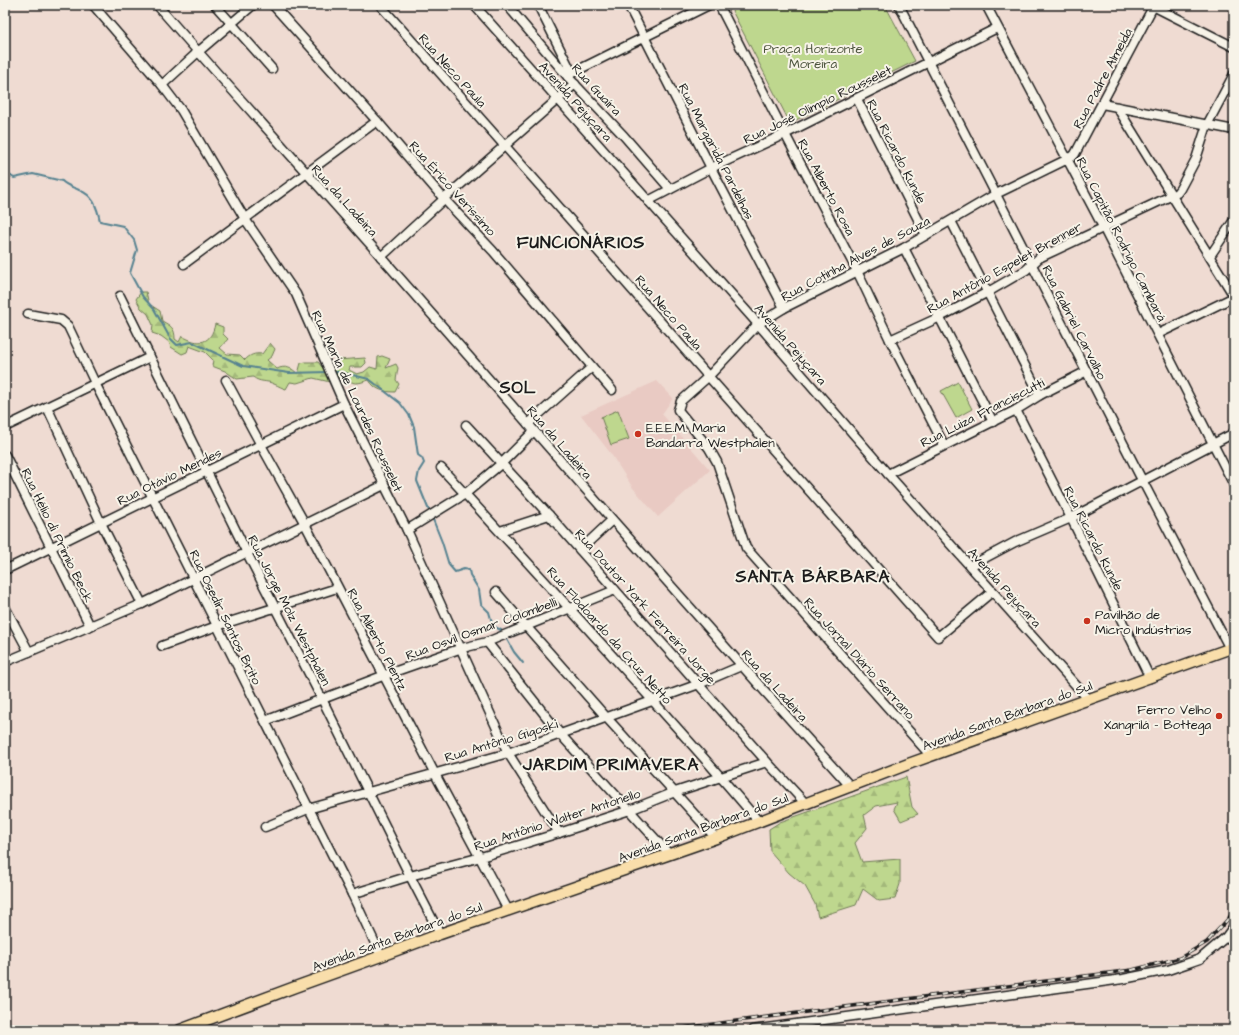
<svg xmlns="http://www.w3.org/2000/svg" width="1239" height="1035" viewBox="0 0 1239 1035" font-family="'Architects Daughter',sans-serif">
  <style>
    .built { fill: #e9cac3 }
    .forest { fill: url(#forest-firs); stroke: #6d7a55 }
    .green { fill: #bed78e; stroke: #6d7a55 }
    .lines { fill: none; stroke-linecap: round; stroke-linejoin: round }
    .stream { stroke: #568290; stroke-width: 2 }
    .minor-casing { stroke: #1c1c1c; stroke-width: 11 }
    .major-casing { stroke: #1c1c1c; stroke-width: 13 }
    .minor { stroke: #f7f3e8; stroke-width: 8 }
    .major { stroke: #f9deab; stroke-width: 10 }
    .rail-casing { stroke: #1c1c1c; stroke-width: 3.5 }
    .rail { stroke: #f7f3e8; stroke-width: 2; stroke-dasharray: 6; stroke-linecap: butt }
    .poi-dot { fill: #c8321e; stroke: #f7f3e8; stroke-width: 1.5 }
    .labels { text-anchor: middle; stroke-width: 4; stroke-linejoin: round; paint-order: stroke }
    .park-label { font-size: 13px; fill: #4d543e; stroke: #f7f3e8 }
    .street-label { font-size: 13px; fill: #1c1c1c; stroke: #f7f3e8 }
    .poi-label { font-size: 13px; fill: #1c1c1c; stroke: #f7f3e8; text-anchor: start }
    .district-label { font-size: 17px; font-weight: bold; letter-spacing: 1px; fill: #1c1c1c; stroke: #f7f3e8 }
  </style>
  <defs>
    <pattern id="forest-firs" width="22" height="20" patternUnits="userSpaceOnUse"><rect width="22" height="20" fill="#bed78e"/><path d="M5 1l3.5 6h-7zM16 11l3.5 6h-7z" fill="#a3b87a"/></pattern>
  </defs>
  <rect width="100%" height="100%" fill="#efdbd2"/>
  <filter id="ink" filterUnits="userSpaceOnUse"><feTurbulence type="fractalNoise" baseFrequency=".025" numOctaves="2"/><feDisplacementMap in="SourceGraphic" scale="8" xChannelSelector="R" yChannelSelector="G"/><feConvolveMatrix kernelMatrix="1 2 1 2 8 2 1 2 1" color-interpolation-filters="sRGB"/></filter>
  <g filter="url(#ink)">
    <!-- built -->
    <polygon class="built" points="657,381 673,398 662,414 710,470 658,517 633,488 611,454 581,415"/>
    <!-- forest -->
    <g class="forest">
      <path d="M141,292H146L149,304L160,311L162,321C171,326 175,328 175,339L179,342L182,336C199,346 211,344 215,324L223,327V334L228,339L220,348L227,354L240,355L245,360C250,355 254,353 262,354L270,343L275,349L272,356L267,360L277,369C285,365 292,368 298,374L301,363L306,362H318L322,367L338,360L365,358L366,363L362,367H350L349,370L357,374L364,372L370,367L377,369L378,357L382,356L390,359L386,368L396,364L398,368L396,380L399,384L395,392C384,392 375,390 369,380C356,384 354,385 344,377L334,378L330,382L313,378L297,383L290,382L286,389C282,388 279,386 274,384C266,380 260,383 253,377L237,379L225,371L212,366L213,360L205,352L189,346L187,352L182,354L171,347L169,342L161,336L152,333L153,325L148,314L141,308L136,299Z"/>
      <polygon points="906,777 912,807 918,814 901,821 894,809 897,802 876,806 864,815 867,828 855,843 862,862 900,859 900,884 895,899 879,901 863,889 856,905 818,917 815,904 805,886 789,873 770,851 769,829 780,822"/>
    </g>
    <!-- green -->
    <g class="green">
      <polygon points="729,5 885,5 915,61 790,123"/>
      <polygon points="958,382 972,409 956,418 941,391"/>
      <polygon points="618,410 629,439 611,445 601,417"/>
    </g>
    <g class="lines">
      <!-- stream -->
      <g class="stream">
        <path d="M5,172L14,178L33,174L62,181C67,186 73,187 79,190C93,195 97,207 100,221L123,226L134,240L137,250L130,273L143,297L154,309L170,338L177,345L192,342L243,366L289,373L328,372"/>
        <polyline points="333,372 340,372 369,379 400,403 409,415 414,427 418,455 422,458 424,463 419,471 417,481 430,513"/>
        <polyline points="432,517 442,542 449,565 455,572 464,569 469,570 470,575 479,590 481,604 489,612 493,626 501,630 503,633"/>
        <polyline points="505,636 514,652 523,663"/>
      </g>
      <!-- minor casing -->
      <g class="minor-casing">
        <g id="minor">
          <polyline points="93,5 162,85 181,110 245,219 296,294 344,404 407,530 508,753 559,833"/>
          <path d="M157,5C232,91 309,175 384,260C539,436 693,613 851,787"/>
          <polyline points="215,5 272,69"/>
          <polyline points="273,5 377,121 444,199 493,251 612,390"/>
          <polyline points="380,5 620,276 938,637 993,591"/>
          <polyline points="474,5 758,324 888,474 1089,700"/>
          <polyline points="507,5 568,77 624,136 670,189"/>
          <polyline points="538,5 572,73"/>
          <polyline points="628,5 711,168 784,308"/>
          <polyline points="719,5 785,134 857,271 890,340 944,445"/>
          <polyline points="899,5 1142,480 1230,649"/>
          <polyline points="986,5 1103,227 1234,485"/>
          <polyline points="1151,5 1234,47"/>
          <polyline points="568,77 572,73 709,5"/>
          <polyline points="162,85 198,52 253,5"/>
          <polyline points="857,99 926,235"/>
          <polyline points="1102,104 1234,130"/>
          <polyline points="1117,107 1234,296"/>
          <polyline points="648,201 711,168 785,134 997,28"/>
          <polyline points="951,221 1040,395"/>
          <polyline points="904,248 993,422"/>
          <polyline points="1210,256 1234,220"/>
          <polyline points="381,257 444,199 575,84"/>
          <polyline points="184,264 377,121"/>
          <polyline points="120,296 247,553 322,699 410,876 440,934"/>
          <polyline points="28,314 61,320 68,326 95,383 352,894 381,956"/>
          <polyline points="1158,334 1234,297"/>
          <polyline points="890,340 940,317 988,292 1026,270 1039,258 1177,193 1180,189 1196,159 1207,125 1234,74"/>
          <polyline points="226,380 261,445 305,524 435,774 508,910"/>
          <polyline points="47,407 101,523 142,604"/>
          <polyline points="1016,410 1071,518 1150,678"/>
          <polyline points="528,424 592,367"/>
          <polyline points="466,425 549,515 767,762 806,804"/>
          <polyline points="5,427 150,357"/>
          <polyline points="5,455 90,626"/>
          <path d="M441,468C484,514 527,562 570,609C633,679 698,749 759,822"/>
          <polyline points="888,474 1016,410 1040,395 1087,371"/>
          <polyline points="407,530 465,494 502,463 534,431"/>
          <polyline points="500,531 549,515"/>
          <polyline points="580,550 612,520"/>
          <polyline points="970,566 1015,542 1071,518 1234,433"/>
          <polyline points="5,570 344,404"/>
          <polyline points="496,592 606,717 716,838"/>
          <polyline points="5,607 29,652"/>
          <polyline points="487,642 561,735 669,854"/>
          <polyline points="162,646 217,626 337,588"/>
          <polyline points="5,662 142,604 384,485"/>
          <polyline points="265,721 385,675 462,648 487,642 615,590"/>
          <polyline points="931,756 746,548 717,462 709,448 678,410 681,401 709,376 758,324 784,308 904,248 996,194 1072,157 1075,154 1154,5"/>
          <polyline points="265,827 308,809 508,753 699,684 741,666"/>
          <polyline points="352,894 410,876 481,857 559,833 630,810 675,792 767,762"/>
          <polyline points="752,1030 1123,979 1168,970 1200,959 1226,937 1234,926"/>
        </g>
      </g>
      <!-- major casing -->
      <g class="major-casing">
        <polyline id="major" points="180,1030 295,987 381,956 440,934 716,838 911,763 1234,647"/>
      </g>
      <!-- minor -->
      <use href="#minor" class="minor"/>
      <!-- major -->
      <use href="#major" class="major"/>
      <!-- rail casing -->
      <g class="rail-casing">
        <polyline id="rail" points="667,1030 1132,970 1180,958 1207,942 1229,918 1234,909"/>
      </g>
      <!-- rail -->
      <use href="#rail" class="rail"/>
    </g>
  </g>
  <!-- markers -->
  <g class="poi-dot">
    <circle cx="638" cy="434" r="4"/>
    <circle cx="1087" cy="621" r="4"/>
    <circle cx="1219" cy="716" r="4"/>
  </g>
  <g class="labels">
    <!-- park labels -->
    <g class="park-label">
      <text x="813" y="53">Praça Horizonte<tspan x="813" dy="15">Moreira</tspan></text>
    </g>
    <!-- street labels -->
    <g class="street-label">
      <text transform="translate(453 70) rotate(48)" y="5">Rua Neco Paula</text>
      <text transform="translate(1102 78) rotate(-62)" y="5">Rua Padre Almeida</text>
      <text transform="translate(597 89) rotate(47)" y="5">Rua Guaíra</text>
      <text transform="translate(576 101) rotate(48)" y="5">Avenida Pejuçara</text>
      <text transform="translate(817 104) rotate(-26)" y="5">Rua José Olímpio Rousselet</text>
      <text transform="translate(717 151) rotate(63)" y="5">Rua Margarida Pardelhas</text>
      <text transform="translate(897 151) rotate(63)" y="5">Rua Ricardo Kunde</text>
      <text transform="translate(827 187) rotate(62)" y="5">Rua Alberto Rosa</text>
      <text transform="translate(453 188) rotate(48)" y="5">Rua Érico Veríssimo</text>
      <text transform="translate(345 200) rotate(48)" y="5">Rua da Ladeira</text>
      <text transform="translate(1122 239) rotate(63)" y="5">Rua Capitão Rodrigo Cambará</text>
      <text transform="translate(855 258) rotate(-28)" y="5">Rua Cotinha Alves de Souza</text>
      <text transform="translate(1004 267) rotate(-29)" y="5">Rua Antônio Espelet Brenner</text>
      <text transform="translate(669 312) rotate(49)" y="5">Rua Neco Paula</text>
      <text transform="translate(1075 322) rotate(63)" y="5">Rua Gabriel Carvalho</text>
      <text transform="translate(791 344) rotate(49)" y="5">Avenida Pejuçara</text>
      <text transform="translate(358 401) rotate(65)" y="5">Rua Maria de Lourdes Rousselet</text>
      <text transform="translate(982 412) rotate(-27)" y="5">Rua Luiza Franciscutti</text>
      <text transform="translate(560 442) rotate(49)" y="5">Rua da Ladeira</text>
      <text transform="translate(169 476) rotate(-26)" y="5">Rua Otávio Mendes</text>
      <text transform="translate(58 535) rotate(64)" y="5">Rua Hélio di Primio Beck</text>
      <text transform="translate(1094 538) rotate(63)" y="5">Rua Ricardo Kunde</text>
      <text transform="translate(1005 587) rotate(48)" y="5">Avenida Pejuçara</text>
      <text transform="translate(646 606) rotate(48)" y="5">Rua Doutor York Ferreira Jorge</text>
      <text transform="translate(290 610) rotate(63)" y="5">Rua Jorge Molz Westphalen</text>
      <text transform="translate(226 617) rotate(64)" y="5">Rua Osedir Santos Brito</text>
      <text transform="translate(481 628) rotate(-20)" y="5">Rua Osvil Osmar Colombelli</text>
      <text transform="translate(610 635) rotate(48)" y="5">Rua Flodoardo da Cruz Netto</text>
      <text transform="translate(378 639) rotate(62)" y="5">Rua Alberto Plentz</text>
      <text transform="translate(860 658) rotate(48)" y="5">Rua Jornal Diário Serrano</text>
      <text transform="translate(775 685) rotate(48)" y="5">Rua da Ladeira</text>
      <text transform="translate(1007 715) rotate(-20)" y="5">Avenida Santa Bárbara do Sul</text>
      <text transform="translate(501 740) rotate(-17)" y="5">Rua Antônio Gigoski</text>
      <text transform="translate(557 819) rotate(-18)" y="5">Rua Antônio Walter Antonello</text>
      <text transform="translate(703 827) rotate(-20)" y="5">Avenida Santa Bárbara do Sul</text>
      <text transform="translate(397 936) rotate(-20)" y="5">Avenida Santa Bárbara do Sul</text>
    </g>
    <!-- poi labels -->
    <g class="poi-label">
      <text x="646" y="432">E.E.E.M. Maria<tspan x="646" dy="15">Bandarra Westphalen</tspan></text>
      <text x="1095" y="619">Pavilhão de<tspan x="1095" dy="15">Micro Indústrias</tspan></text>
      <text x="1211" y="714" text-anchor="end">Ferro Velho<tspan x="1211" dy="15">Xangrilá - Bottega</tspan></text>
    </g>
    <!-- district labels -->
    <g class="district-label">
      <text x="581" y="248">FUNCIONÁRIOS</text>
      <text x="518" y="393">SOL</text>
      <text x="813" y="582">SANTA BÁRBARA</text>
      <text x="611" y="770">JARDIM PRIMAVERA</text>
    </g>
  </g>
  <!-- margin -->
  <rect width="1239" height="1035" fill="none" stroke="#f7f3e8" stroke-width="20"/>
  <rect x="10" y="10" width="1219" height="1015" fill="none" stroke="#1c1c1c" stroke-width="1.5" filter="url(#ink)"/>
</svg>
